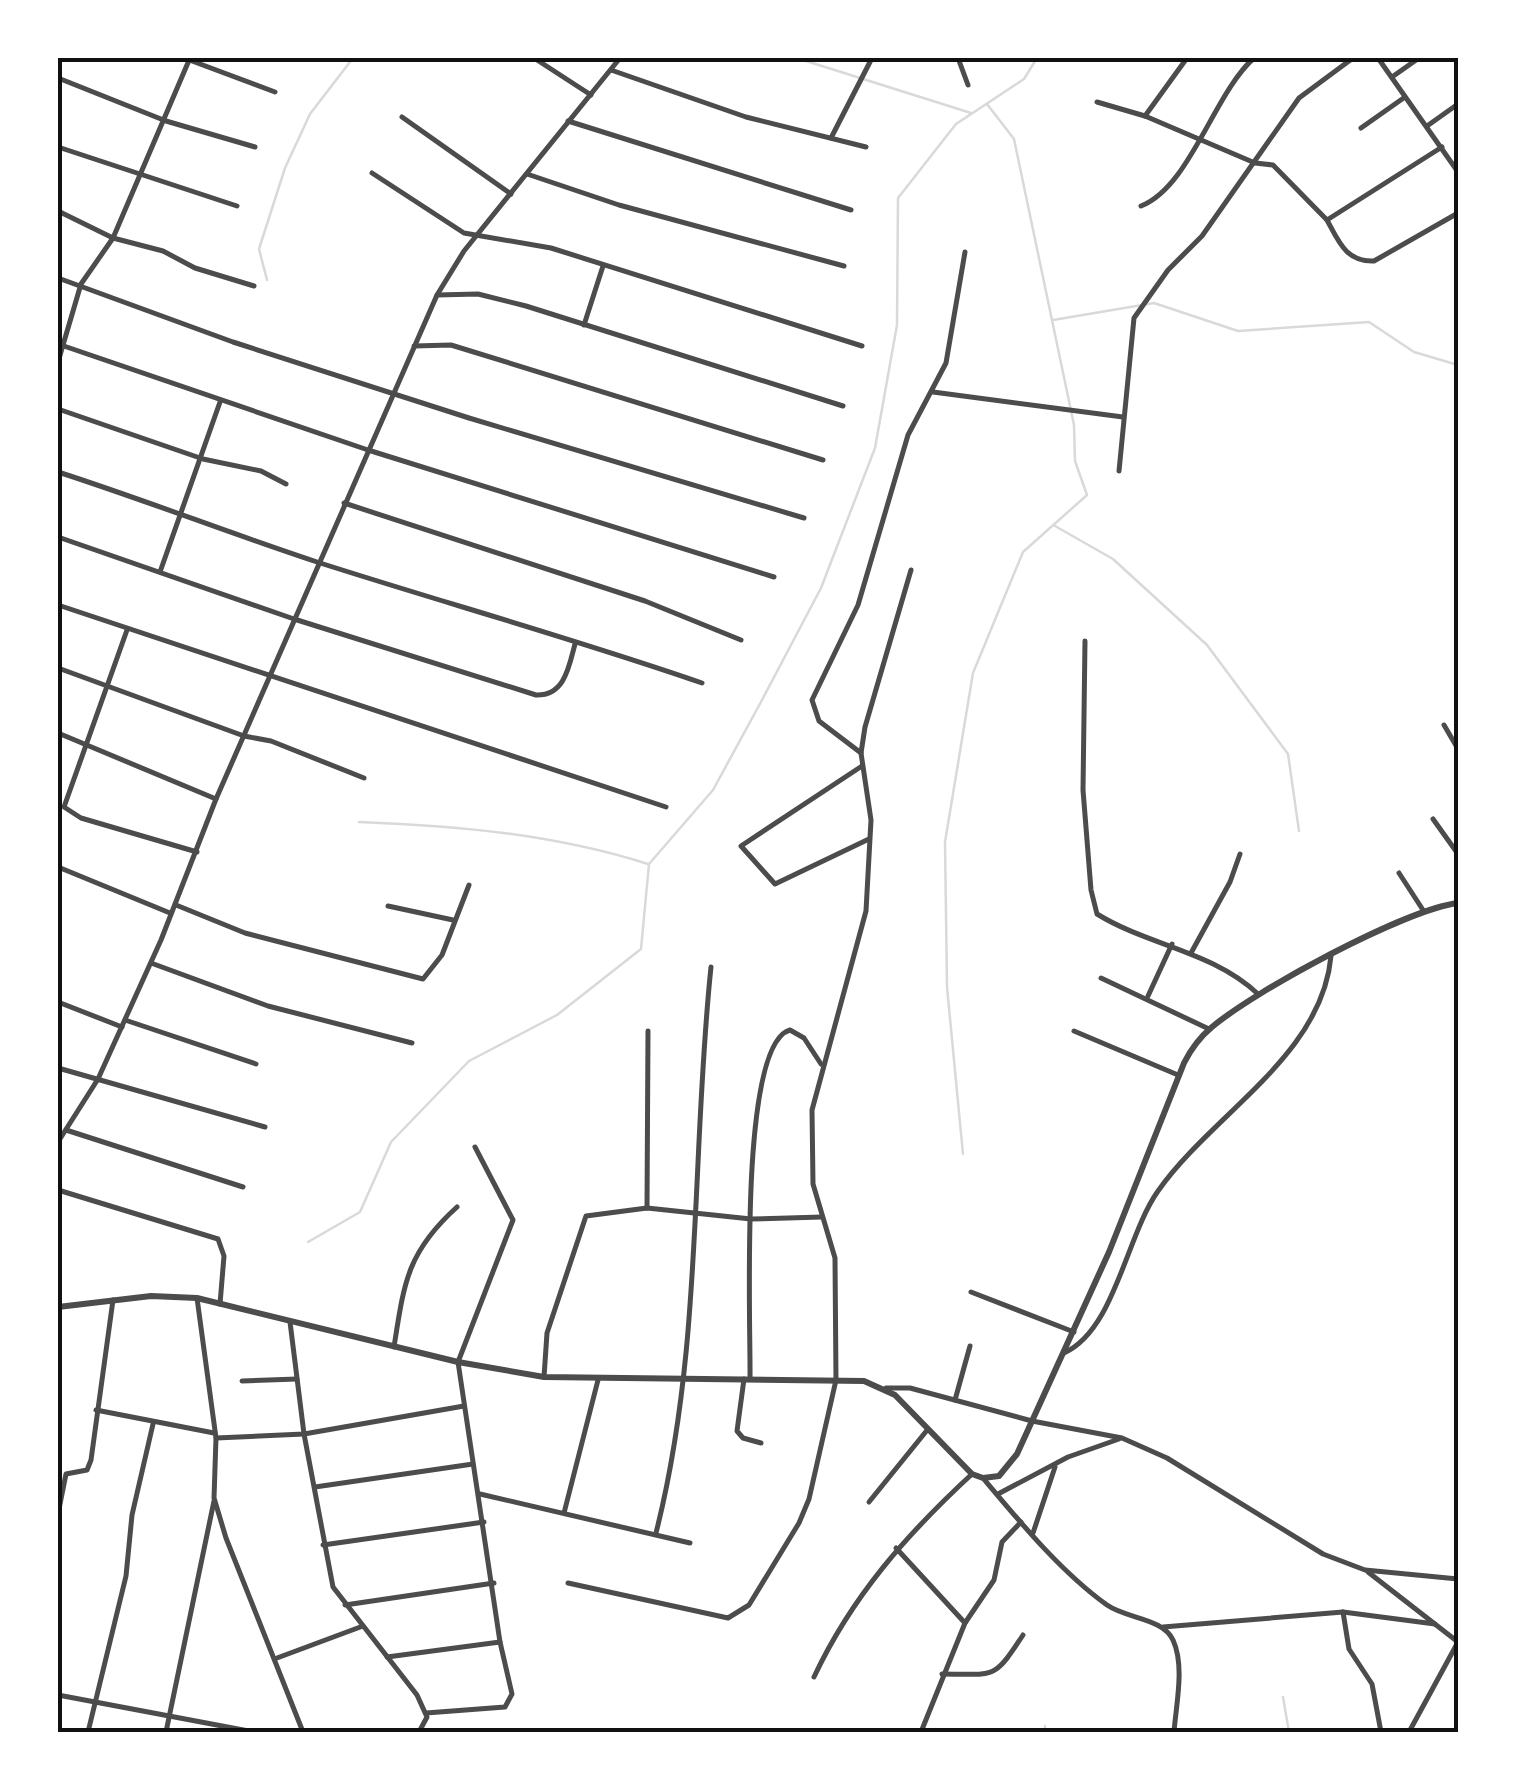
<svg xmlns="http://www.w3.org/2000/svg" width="1516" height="1790" viewBox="0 0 1516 1790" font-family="'Fira Sans Condensed',sans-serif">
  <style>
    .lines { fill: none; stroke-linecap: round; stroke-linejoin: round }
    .stream { stroke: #d9d9d9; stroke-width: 2.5 }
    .minor { stroke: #4c4c4c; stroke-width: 5 }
    .tertiary { stroke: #4c4c4c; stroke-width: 6 }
    .neatline { fill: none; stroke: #111; stroke-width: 4 }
  </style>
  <rect width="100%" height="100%" fill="#fff"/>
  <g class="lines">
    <!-- stream -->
    <g class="stream">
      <polyline points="806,61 971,113"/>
      <polyline points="267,280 259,249 285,168 310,114 353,58"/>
      <polyline points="1053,320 1154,303 1238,331 1369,322 1414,352 1458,365"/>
      <polyline points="1055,526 1113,559 1207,645 1288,754 1299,831"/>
      <path d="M359,822C459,826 553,834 648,864"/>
      <polyline points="963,1154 947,987 945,842 973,673 1023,552 1087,495 1075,461 1074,425 1014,139 987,104"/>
      <polyline points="308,1242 360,1212 391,1142 469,1061 557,1015 641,949 649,864 713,790 762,700 821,588 875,448 897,325 898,198 956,124 1024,79 1037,58"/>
      <polyline points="1283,1697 1289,1732"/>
      <polyline points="1045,1732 1045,1726"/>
    </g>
    <!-- minor -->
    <g class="minor">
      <polyline points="184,58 275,92"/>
      <polyline points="534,58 591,95"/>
      <polyline points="958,58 968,85"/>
      <polyline points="1378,58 1458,172"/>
      <polyline points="611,70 746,117 866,147"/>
      <polyline points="1392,77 1419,58"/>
      <polyline points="58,78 166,121 255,147"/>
      <polyline points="1097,102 1145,116 1255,163 1273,165 1327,220 1442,147"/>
      <polyline points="1145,116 1187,58"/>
      <polyline points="402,117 511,194"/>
      <polyline points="568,121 851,210"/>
      <polyline points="1427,126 1458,104"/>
      <polyline points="1361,128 1405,97"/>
      <polyline points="831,138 872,58"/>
      <polyline points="58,147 237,206"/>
      <polyline points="372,173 464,233 551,248 862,346"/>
      <polyline points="527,174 619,205 844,266"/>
      <path d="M1141,206C1190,187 1214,93 1254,58"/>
      <polyline points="58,211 113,238 163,251 195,268 254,286"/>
      <path d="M1327,220C1339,242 1346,262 1374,261L1458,213"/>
      <polyline points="58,278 233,342 469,418 804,518"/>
      <polyline points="437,295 478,294 526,306 843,406"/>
      <polyline points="584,325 603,266"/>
      <polyline points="58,344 368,450 774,577"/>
      <polyline points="414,346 451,345 823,460"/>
      <polyline points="58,362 81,284 113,238 190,58"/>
      <polyline points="933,392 1123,417"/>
      <polyline points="58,409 203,459 261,471 286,484"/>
      <polyline points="1119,471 1134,318 1168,270 1202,236 1299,98 1353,58"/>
      <path d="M58,472C145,500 229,533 317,562C445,603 575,639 702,683"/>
      <polyline points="344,503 645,601 741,640"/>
      <path d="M58,537L294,619L536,695C565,696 569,666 575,644"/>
      <polyline points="160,572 220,402"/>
      <polyline points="58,605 666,807"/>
      <polyline points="127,630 64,807 81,818 197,852"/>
      <path d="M1085,641L1083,790L1091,890L1097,914C1149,946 1212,951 1258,994"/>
      <polyline points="58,668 244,736 271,741 364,778"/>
      <polyline points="1444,725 1458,749"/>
      <polyline points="58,733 216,799"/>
      <polyline points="861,753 819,721 812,700 858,605 908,435 946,363 965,252"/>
      <polyline points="862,766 741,846 775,884 869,839"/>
      <polyline points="1433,819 1458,854"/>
      <polyline points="58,867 170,913"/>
      <polyline points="1399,873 1423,910"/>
      <polyline points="176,905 245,933 423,979 442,955 469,885"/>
      <polyline points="388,906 453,920"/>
      <polyline points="1191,953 1230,882 1240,854"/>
      <polyline points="151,963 268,1006 412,1043"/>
      <polyline points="1101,978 1209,1029"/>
      <polyline points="1148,996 1172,944"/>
      <polyline points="58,1002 122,1027"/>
      <polyline points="125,1020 256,1064"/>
      <polyline points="1074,1031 1178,1075"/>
      <polyline points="58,1068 265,1127"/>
      <polyline points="66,1130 243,1187"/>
      <polyline points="58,1142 98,1079 161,940 216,799 437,295 464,251 620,58"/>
      <polyline points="58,1190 218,1239 224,1256 220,1304"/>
      <polyline points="647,1208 648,1031"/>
      <polyline points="971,1292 1074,1332"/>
      <polyline points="197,1298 216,1438 214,1498 226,1538 303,1732"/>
      <polyline points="290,1322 304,1434 333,1587 417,1695 427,1717 419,1732"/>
      <path d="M394,1347C404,1283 407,1252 457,1207"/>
      <path d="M1064,1353C1115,1330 1126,1236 1158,1191C1213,1113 1322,1056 1331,956"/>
      <polyline points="544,1377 547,1333 586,1216 647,1208 751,1219 822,1217"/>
      <polyline points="744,1379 737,1431 743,1438 761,1443"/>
      <path d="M750,1379C751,1325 738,1044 790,1030L804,1038L821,1064"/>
      <polyline points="242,1381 297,1379"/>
      <polyline points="886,1388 910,1388 1032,1421 1122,1438 1167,1458 1323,1554 1365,1570 1458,1579"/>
      <polyline points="955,1400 970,1346"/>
      <polyline points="96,1410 214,1433"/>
      <polyline points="216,1438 304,1434 464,1406"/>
      <path d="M983,1478C1019,1521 1061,1572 1107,1605C1127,1619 1163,1618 1173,1640C1185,1666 1176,1705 1174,1732"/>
      <polyline points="315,1487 473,1464"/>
      <polyline points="480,1494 690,1543"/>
      <polyline points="998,1494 1068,1457 1119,1439"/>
      <polyline points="869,1502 928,1429"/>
      <polyline points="564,1513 598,1380"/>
      <polyline points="58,1514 66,1474 87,1470 91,1460 113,1300"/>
      <path d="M656,1533C703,1347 691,1156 711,967"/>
      <polyline points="1033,1533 1055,1467"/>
      <polyline points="323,1545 484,1522"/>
      <polyline points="896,1548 965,1623"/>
      <polyline points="1368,1572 1458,1642 1409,1732"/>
      <polyline points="568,1583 728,1618 749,1605 799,1523 809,1499 836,1380 835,1258 813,1184 812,1110 866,911 871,820 861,753 865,727 911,570"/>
      <polyline points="345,1605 494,1583"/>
      <polyline points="1343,1612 1349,1649 1372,1684 1381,1732"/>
      <polyline points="1163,1627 1343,1612 1435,1624"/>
      <polyline points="387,1657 500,1642"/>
      <polyline points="277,1658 363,1626"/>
      <path d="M942,1674C995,1674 993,1681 1023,1635"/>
      <path d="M814,1677C852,1596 907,1534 972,1474"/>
      <polyline points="58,1695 254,1732"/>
      <polyline points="426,1713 505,1707 512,1694 500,1642 458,1362 513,1220 475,1147"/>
      <polyline points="88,1732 126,1576 132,1515 153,1424"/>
      <polyline points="166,1732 214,1501"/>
      <polyline points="921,1732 965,1623 994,1580 1002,1542 1021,1522"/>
    </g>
    <!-- tertiary -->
    <path class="tertiary" d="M58,1307L151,1296L197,1298L458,1362L544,1377L864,1381L895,1395L972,1474L983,1478L999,1476L1017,1454L1109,1252L1184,1063C1191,1049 1200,1037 1212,1027C1256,990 1404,910 1458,903"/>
  </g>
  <!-- border -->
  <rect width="1516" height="1790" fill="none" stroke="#ffffff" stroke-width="120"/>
  <rect x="60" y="60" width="1396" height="1670" class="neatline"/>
</svg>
